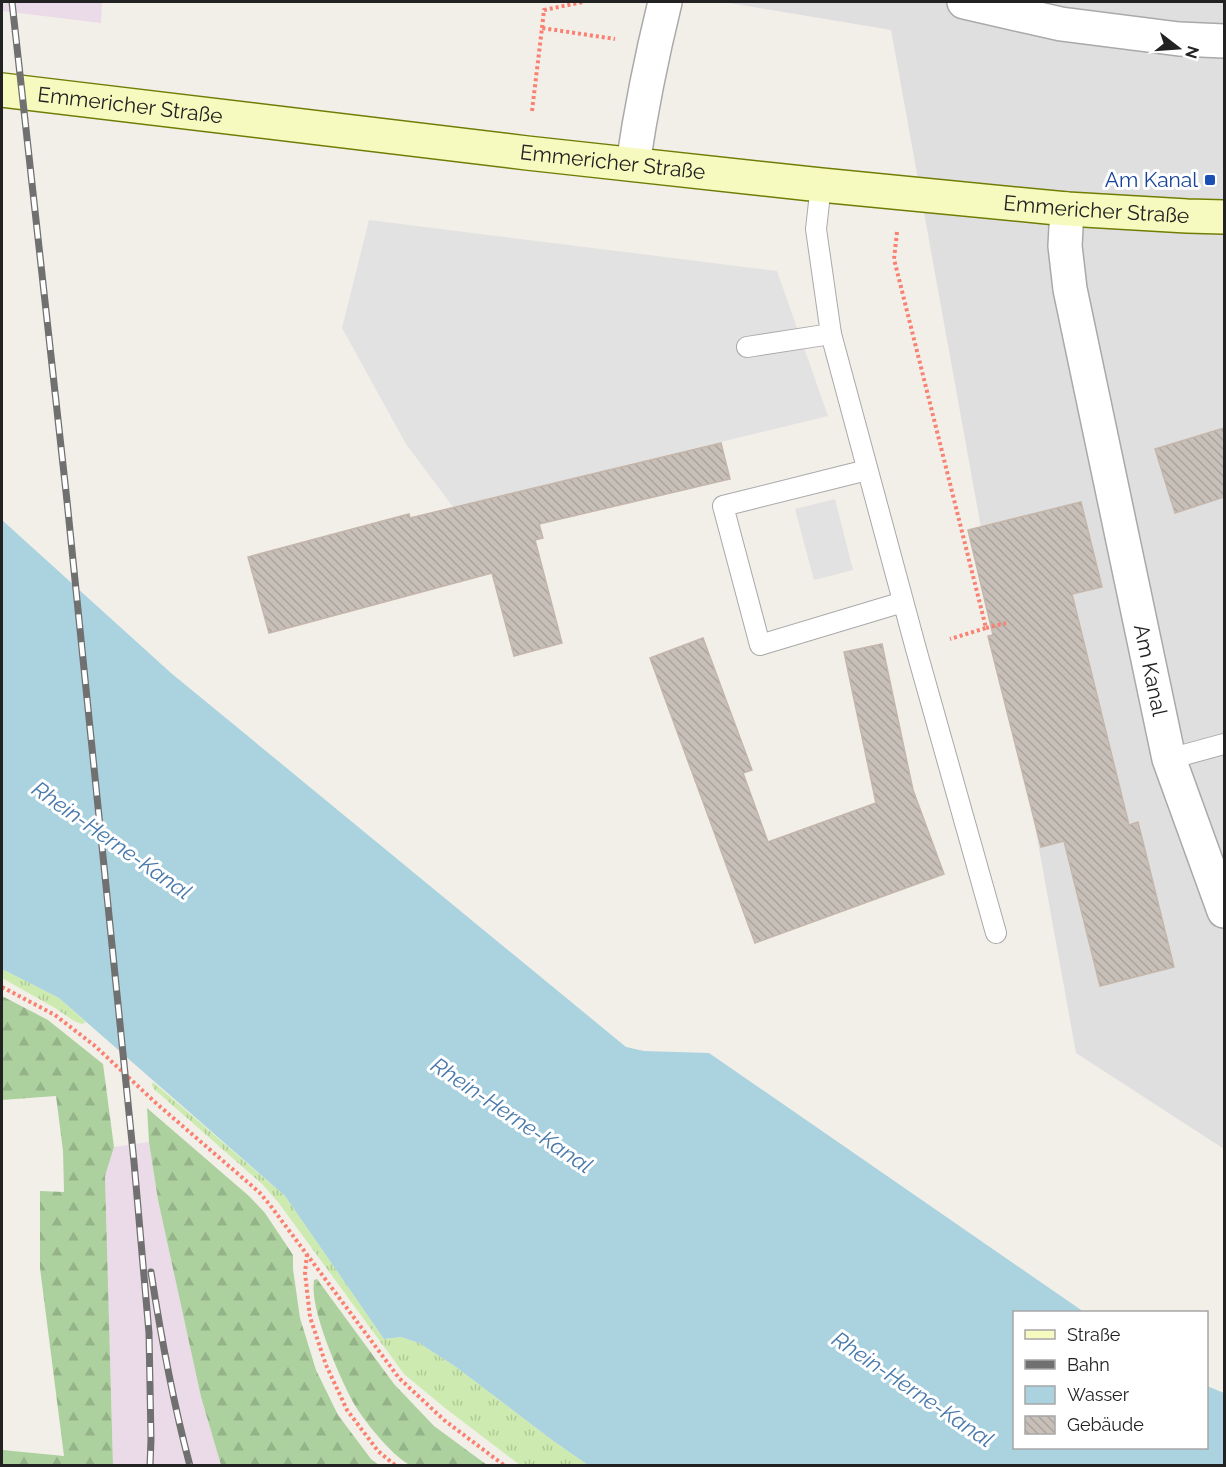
<svg xmlns="http://www.w3.org/2000/svg" width="1226" height="1467" viewBox="0 0 1226 1467" font-family="Raleway,sans-serif">
  <style>
    .residential { fill: #e0dfdf }
    .railway { fill: #ebdbe8 }
    .grass { fill: url(#grass-tufts) }
    .forest { fill: url(#forest-firs) }
    .parking { fill: #e2e2e2 }
    .water { fill: #aad3df }
    .building { fill: url(#building-back-hatch); stroke: #c4b6ab; stroke-width: 1.5 }
    .lines { fill: none; stroke-linecap: round; stroke-linejoin: round }
    .service-casing { stroke: #a9a9a9; stroke-width: 22 }
    .minor-casing { stroke: #a9a9a9; stroke-width: 36 }
    .secondary-casing { stroke: #707d05; stroke-width: 36 }
    .path { stroke: #fa8072; stroke-width: 4; stroke-dasharray: 3 3; stroke-linecap: butt }
    .service { stroke: #fff; stroke-width: 20 }
    .minor { stroke: #fff; stroke-width: 33 }
    .secondary { stroke: #f7fabf; stroke-width: 33 }
    .rail-casing { stroke: #707070; stroke-width: 7 }
    .rail { stroke: #fff; stroke-width: 4.5; stroke-dasharray: 14; stroke-linecap: butt }
    .transit-dot { fill: #1a4fb4; stroke: #fff; stroke-width: 2 }
    .labels { text-anchor: middle; stroke-width: 6; stroke-linejoin: round; paint-order: stroke }
    .street-label { font-size: 21px; fill: #222; stroke: #fff }
    .transit-label { font-size: 21px; fill: #164399; stroke: #fff; text-anchor: end }
    .water-label { font-size: 22px; font-style: italic; fill: #4a7aab; stroke: #fff }
  </style>
  <defs>
    <pattern id="grass-tufts" width="24" height="20" patternUnits="userSpaceOnUse" patternTransform="scale(1.5)"><rect width="24" height="20" fill="#cdebb0"/><path d="M3 7l-1-3M5 7V3M7 7l1-3M15 17l-1-3M17 17v-4M19 17l1-3" fill="none" stroke="#b0c997"/></pattern>
    <pattern id="forest-firs" width="22" height="20" patternUnits="userSpaceOnUse" patternTransform="scale(1.5)"><rect width="22" height="20" fill="#add19e"/><path d="M5 1l3.5 6h-7zM16 11l3.5 6h-7z" fill="#95b388"/></pattern>
    <pattern id="building-back-hatch" width="6" height="6" patternUnits="userSpaceOnUse" patternTransform="scale(1.5)"><rect width="6" height="6" fill="#c7bfb8"/><path d="M-1 5l2 2M0 0l6 6M5-1l2 2" fill="none" stroke="#aba49e"/></pattern>
  </defs>
  <rect width="100%" height="100%" fill="#f2efe9"/>
  <!-- residential -->
  <polygon class="residential" points="723,2 1224,2 1224,1149 1076,1053 891,30"/>
  <!-- railway -->
  <g class="railway">
    <polygon points="2,2 102,2 101,23 2,11"/>
    <polygon points="149,1142 158,1200 201,1397 221,1465 113,1465 105,1175 114,1147"/>
  </g>
  <!-- grass -->
  <g class="grass">
    <polygon points="2,969 59,998 86,1022 82,1024 74,1021 55,1008 2,978"/>
    <polygon points="153,1082 285,1196 384,1339 401,1337 419,1343 456,1367 552,1440 588,1465 520,1465 445,1408 404,1374 278,1202 262,1184 154,1089 152,1085"/>
  </g>
  <!-- forest -->
  <g class="forest">
    <polygon points="2,996 48,1020 103,1064 114,1147 105,1176 113,1465 2,1465 2,1450 64,1456 40,1268 40,1191 64,1192 63,1151 56,1096 2,1100"/>
    <polygon points="147,1108 249,1196 265,1213 293,1255 293,1269 300,1318 316,1370 338,1415 371,1459 379,1465 221,1465 201,1397 158,1200 149,1142"/>
    <path d="M317,1279L394,1384L434,1426L487,1465C474,1466 415,1467 408,1464C391,1454 363,1420 353,1402C339,1376 309,1308 314,1280Z"/>
  </g>
  <!-- parking -->
  <g class="parking">
    <polygon points="369,220 777,271 828,416 453,507 406,444 342,328"/>
    <polygon points="835,499 853,570 814,580 795,509"/>
  </g>
  <!-- water -->
  <polygon class="water" points="2,520 171,673 626,1047 644,1051 709,1053 1084,1312 1014,1312 1014,1448 1206,1448 1207,1386 1224,1393 1224,1465 588,1465 552,1440 456,1367 419,1343 401,1337 384,1339 285,1196 59,998 2,969"/>
  <!-- building -->
  <g class="building">
    <polygon points="1224,428 1224,497 1175,513 1155,449"/>
    <polygon points="721,443 730,479 539,524 543,538 535,540 562,643 514,656 492,573 269,633 248,557 409,514 410,518"/>
    <polygon points="1081,502 1102,587 1072,594 1129,825 1138,822 1174,967 1100,986 1064,841 1041,847 988,636 993,635 968,530"/>
    <polygon points="703,638 752,770 743,773 768,842 876,803 844,652 882,644 913,790 944,874 755,943 650,658"/>
  </g>
  <g class="lines">
    <!-- service casing -->
    <g class="service-casing">
      <g id="service">
        <polyline points="821,185 816,229 831,334 916,649 996,933"/>
        <polyline points="747,347 831,334"/>
        <polyline points="867,470 723,506 760,645 903,602"/>
        <polyline points="1169,759 1224,744"/>
      </g>
    </g>
    <!-- minor casing -->
    <g class="minor-casing">
      <g id="minor">
        <polyline points="964,2 1061,24 1179,39 1224,41"/>
        <path d="M633,164C641,109 652,55 665,2"/>
        <path id="s1" d="M1067,209L1065,246L1070,289L1169,759L1224,911"/>
      </g>
    </g>
    <!-- secondary casing -->
    <g class="secondary-casing">
      <g id="secondary">
        <path id="s2" d="M2,90L527,153L821,185L1067,209L1187,216L1224,217"/>
      </g>
    </g>
    <!-- path -->
    <g class="path">
      <polyline points="542,28 544,10 583,2"/>
      <polyline points="532,111 542,28 615,39"/>
      <polyline points="897,232 894,259 986,628 950,639"/>
      <polyline points="986,628 1006,623"/>
      <polyline points="2,987 55,1015 95,1046 157,1104 259,1192 270,1205 399,1378 444,1420 505,1466"/>
      <polyline points="307,1254 305,1273 310,1317 326,1365 347,1410 378,1451 396,1466"/>
    </g>
    <!-- service -->
    <use href="#service" class="service"/>
    <!-- minor -->
    <use href="#minor" class="minor"/>
    <!-- secondary -->
    <use href="#secondary" class="secondary"/>
    <!-- rail casing -->
    <g class="rail-casing">
      <g id="rail">
        <polyline points="12,2 67,501 134,1162 149,1333 151,1439 150,1466"/>
        <path d="M151,1272C161,1337 173,1402 190,1466"/>
      </g>
    </g>
    <!-- rail -->
    <use href="#rail" class="rail"/>
  </g>
  <!-- markers -->
  <rect class="transit-dot" x="1204" y="174" width="12" height="12" rx="3"/>
  <g class="labels">
    <!-- street labels -->
    <g class="street-label">
      <text dy="7" stroke="none"><textPath href="#s2" startOffset="129">Emmericher Straße</textPath></text>
      <text dy="7" stroke="none"><textPath href="#s2" startOffset="615">Emmericher Straße</textPath></text>
      <text dy="7" stroke="none"><textPath href="#s2" startOffset="1101">Emmericher Straße</textPath></text>
      <text dy="7" stroke="none"><textPath href="#s1" startOffset="470">Am Kanal</textPath></text>
    </g>
    <!-- transit labels -->
    <g class="transit-label">
      <text x="1198" y="187">Am Kanal</text>
    </g>
    <!-- water labels -->
    <g class="water-label">
      <text transform="translate(112 840) rotate(35)" y="8">Rhein-Herne-Kanal</text>
      <text transform="translate(512 1115) rotate(34)" y="8">Rhein-Herne-Kanal</text>
      <text transform="translate(913 1389) rotate(34)" y="8">Rhein-Herne-Kanal</text>
    </g>
  </g>
  <!-- border -->
  <rect width="1226" height="1467" fill="none" stroke="#222222" stroke-width="6"/>
  <!-- legend -->
  <rect x="1013" y="1311" width="195" height="138" fill="#ffffff" stroke="#a7a7a7" stroke-width="1.5"/>
  <rect x="1025" y="1330" width="30" height="9" fill="#f7fabf" stroke="#a7a7a7" stroke-width="1.5"/>
  <text x="1067" y="1341" font-size="18" fill="#222222">Straße</text>
  <rect x="1025" y="1360" width="30" height="9" fill="#707070" stroke="#a7a7a7" stroke-width="1.5"/>
  <text x="1067" y="1371" font-size="18" fill="#222222">Bahn</text>
  <rect x="1025" y="1386" width="30" height="18" fill="#aad3df" stroke="#a7a7a7" stroke-width="1.5"/>
  <text x="1067" y="1401" font-size="18" fill="#222222">Wasser</text>
  <rect x="1025" y="1416" width="30" height="18" fill="url(#building-back-hatch)" stroke="#a7a7a7" stroke-width="1.5"/>
  <text x="1067" y="1431" font-size="18" fill="#222222">Gebäude</text>
  <!-- north arrow -->
  <g transform="translate(1178 48) rotate(107)" stroke="#ffffff" stroke-width="4.5" paint-order="stroke">
  <path d="M0-4.5L10 22L0 15L-10 22Z" fill="#222222"/>
  <text y="-9" font-size="16" font-weight="bold" text-anchor="middle" fill="#222222">N</text>
  </g>
</svg>
